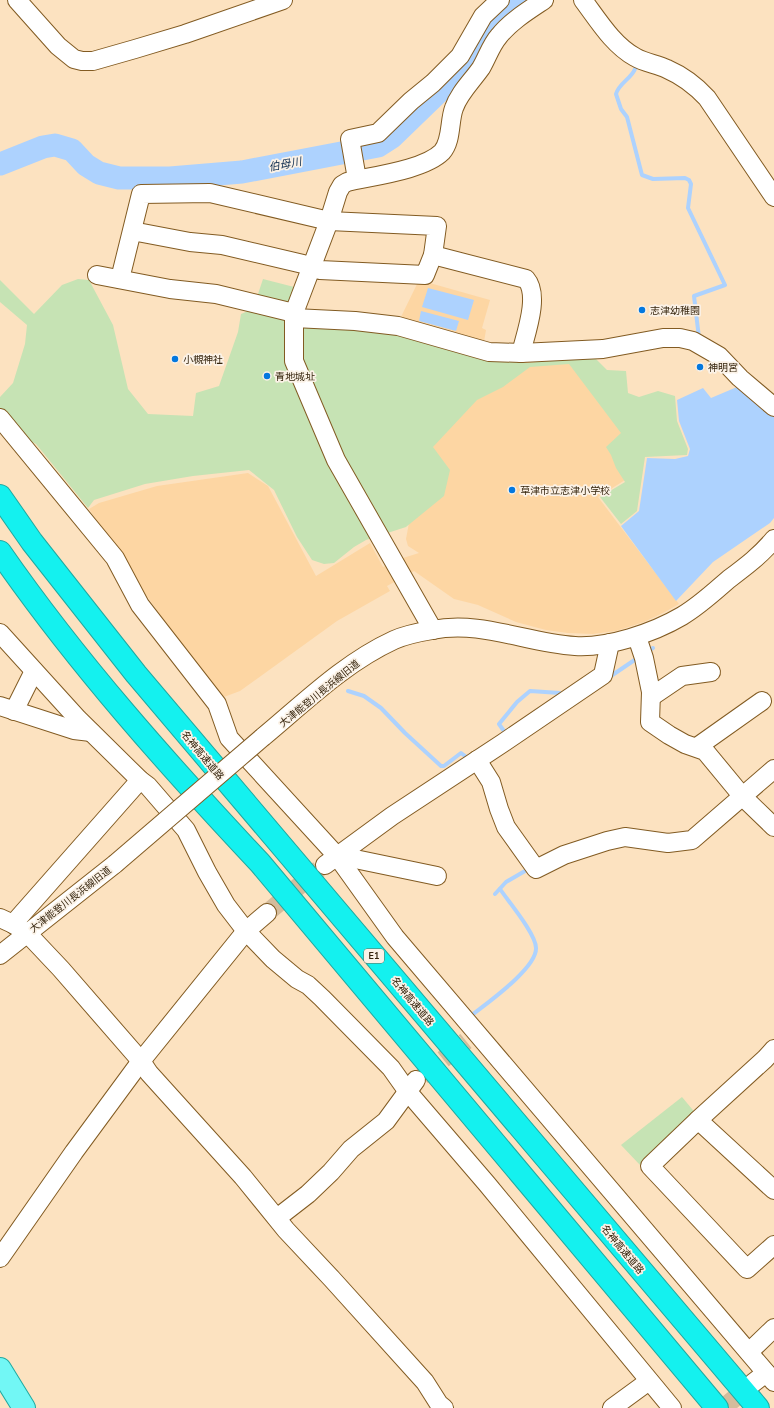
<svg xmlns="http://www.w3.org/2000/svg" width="774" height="1408" viewBox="0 0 774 1408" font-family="'Nunito Sans','Noto Sans JP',sans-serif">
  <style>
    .built { fill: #fdd6a3 }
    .green { fill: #c6e3b4 }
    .water { fill: #add2fe }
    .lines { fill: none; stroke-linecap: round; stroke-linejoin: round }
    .stream { stroke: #add2fe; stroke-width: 4 }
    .river { stroke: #add2fe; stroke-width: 23 }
    .minor-tunnel { stroke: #d4bc9c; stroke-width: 18; stroke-dasharray: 18 9; stroke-linecap: butt }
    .minor-casing { stroke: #825b22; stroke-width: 20 }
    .major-casing { stroke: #20a9a0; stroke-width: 24 }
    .highway-casing { stroke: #20a9a0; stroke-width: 24 }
    .minor { stroke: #fff; stroke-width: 18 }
    .major { stroke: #72f7f5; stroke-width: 22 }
    .highway { stroke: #14f1ef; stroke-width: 22 }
    .minor-bridge-casing { stroke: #825b22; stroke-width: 20; stroke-linecap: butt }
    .minor-bridge { stroke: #fff; stroke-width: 18 }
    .poi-dot { fill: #0378df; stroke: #fbf2e7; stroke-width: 1.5 }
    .labels { text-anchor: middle; stroke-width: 3.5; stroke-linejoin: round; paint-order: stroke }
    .shield { fill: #fbf2e7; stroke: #70624e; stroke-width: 1 }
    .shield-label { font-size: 9px; font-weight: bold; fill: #35240d }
    .poi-label { font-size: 10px; fill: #35240d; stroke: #fbf2e7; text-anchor: start }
    .street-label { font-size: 10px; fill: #35240d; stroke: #fbf2e7 }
    .water-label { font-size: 11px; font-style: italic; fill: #0c2b4e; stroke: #fbf2e7 }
  </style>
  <rect width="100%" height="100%" fill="#fce2c0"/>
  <!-- built -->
  <polygon class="built" points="419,280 490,300 482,328 486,330 481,359 575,357 626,415 633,475 598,497 679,604 665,612 644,622 616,631 593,634 568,633 546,630 516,622 478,605 454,599 414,571 387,586 390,591 337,621 240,691 224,697 221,694 218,694 182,646 137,582 89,509 99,503 157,486 248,473 268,486 316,576 370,543 383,567 403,558 419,553 408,546 406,539 419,469 399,321"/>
  <!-- green -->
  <g class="green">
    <polygon points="78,279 89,280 113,325 128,389 148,414 193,416 196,393 219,386 238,332 241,314 248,311 379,331 422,339 464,353 526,363 594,357 607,370 626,371 628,393 639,397 658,391 675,396 677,421 688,449 687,455 645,457 637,511 621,524 600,497 625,482 616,468 611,455 606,447 621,433 569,364 530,367 503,387 477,400 433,447 450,470 444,496 406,527 366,540 354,547 334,563 324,564 312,560 297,537 274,490 249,470 193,476 145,484 94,500 88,508 36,444 24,438 0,409 0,397 13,383 25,344 27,325 0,302 0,280 34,314 62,285"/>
    <polygon points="263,279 298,288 292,304 257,297"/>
    <polygon points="682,1097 697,1115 640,1165 621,1145"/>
  </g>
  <!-- water -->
  <g class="water">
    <polygon points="428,288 474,300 468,320 422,307"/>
    <polygon points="421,311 459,321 456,331 419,321"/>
    <polygon points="737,387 774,417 774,518 770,523 713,562 676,601 621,526 639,511 647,458 675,459 688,456 690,449 679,421 677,400 703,388 711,398"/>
  </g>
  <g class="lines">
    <!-- stream -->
    <g class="stream">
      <polyline points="501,5 507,12"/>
      <path d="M635,69C631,79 619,83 616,94L621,109L627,117L642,175L653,179L685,178L689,180L691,184L688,208L725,285L694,296L699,338"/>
      <polyline points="646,652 653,648"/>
      <polyline points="608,678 639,657"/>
      <polyline points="348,691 364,696 381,708 405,733 441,766 444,766 461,753 469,759 470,758"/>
      <polyline points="504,735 506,734 499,724 517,702 530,691 560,693 565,696"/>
      <polyline points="495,894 506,882 525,871"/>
      <path d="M472,1015C487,1003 537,968 536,948C536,934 508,901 500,889"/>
    </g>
    <!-- river -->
    <polyline class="river" points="0,164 43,147 55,145 72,150 86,165 99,173 119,178 170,178 242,172 378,146 392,137 453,78 469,61 494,24 520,0"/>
    <!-- minor-tunnel -->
    <g class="minor-tunnel">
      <polyline points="267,913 319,869"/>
      <polyline points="422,1076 466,1041"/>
      <polyline points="723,1408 753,1383"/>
    </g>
    <!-- minor casing -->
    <g class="minor-casing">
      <g id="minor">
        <polyline points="17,0 58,46 74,59 82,61 93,61 135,49 185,34 283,0"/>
        <path d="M583,0C598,20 613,45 635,57C645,63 657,64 667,69C683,76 695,85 707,98L774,197"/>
        <polyline points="357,179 350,139 378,133 411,101 433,83 460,56 483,16 500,0"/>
        <path d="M433,255L526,279C540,295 526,333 521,353"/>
        <polyline points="97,275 170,289 216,294 294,313"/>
        <polyline points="120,279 141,194 210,193 329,221 437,226 433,255 425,275 320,270 303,264 222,245 190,242 132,231"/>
        <polyline points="294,318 355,321 398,326 489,352 521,353 603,349 663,338 680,338 693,341 719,356 740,378 774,407"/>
        <polyline points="0,418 115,558 140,605 217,704 229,738 337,856 395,937 774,1382"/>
        <path d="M433,630L336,460L294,361V313L329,221L338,192L342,185L347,182C372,176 424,170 442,152C452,141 449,121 454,108C459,93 472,81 481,68C487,58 491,45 499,36C511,21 529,10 544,0"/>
        <polyline points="0,633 78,719 140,780 148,786 186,830 207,872 226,905 246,931 273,959 297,979 308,985 322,998 391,1068 408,1092 487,1184 672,1408"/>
        <polyline points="637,637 644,658 651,692 650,722 669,735 685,744 705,751 743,797 774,827"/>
        <polyline points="651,697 682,676 711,672"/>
        <polyline points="0,706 74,730 91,732"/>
        <polyline points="14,711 34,671"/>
        <path d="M263,737C304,703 344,663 394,640C405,635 420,632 432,630C481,620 526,643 575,646C608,648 653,633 682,616C699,606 714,592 729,579C745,567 761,555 774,539"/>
        <polyline points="697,747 762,701"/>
        <polyline points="477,760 491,782 499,809 506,827 536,869 564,855 607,841 625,837 668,843 692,840 774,769"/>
        <polyline points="337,856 355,859 437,876"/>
        <polyline points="325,865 392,816 503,743 603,675 610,643"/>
        <polyline points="0,918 13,924 27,933 61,969 141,1061 149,1073 243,1177 286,1230 332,1279 425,1382 439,1404 444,1408"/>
        <polyline points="13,924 140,780"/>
        <polyline points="0,955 115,864"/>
        <polyline points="774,1049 765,1059 698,1120 650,1166 747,1269 774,1245"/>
        <polyline points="698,1120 774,1190"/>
        <polyline points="277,1218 308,1194 331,1172 351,1149 386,1121 416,1080"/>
        <polyline points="0,1258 74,1152 141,1061 246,931 267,913"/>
        <polyline points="749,1352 774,1328"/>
        <polyline points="753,1383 766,1373"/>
        <polyline points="612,1408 649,1381"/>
      </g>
    </g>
    <!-- major casing -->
    <g class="major-casing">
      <polyline id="major" points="0,1369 24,1408"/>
    </g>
    <!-- highway casing -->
    <g class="highway-casing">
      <g id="highway">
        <polyline points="0,496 32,542 136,674 758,1408"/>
        <path d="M0,552C77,663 168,765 260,863L717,1408"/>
      </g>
    </g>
    <!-- minor -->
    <use href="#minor" class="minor"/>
    <!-- major -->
    <use href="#major" class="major"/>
    <!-- highway -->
    <use href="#highway" class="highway"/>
    <!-- minor-bridge casing -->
    <g class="minor-bridge-casing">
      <polyline id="minor-bridge" points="115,864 263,737"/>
    </g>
    <!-- minor-bridge -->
    <use href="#minor-bridge" class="minor-bridge"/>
  </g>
  <!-- markers -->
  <g class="poi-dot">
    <circle cx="642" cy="310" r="4"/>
    <circle cx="175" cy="359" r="4"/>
    <circle cx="700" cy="367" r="4"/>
    <circle cx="267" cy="376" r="4"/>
    <circle cx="512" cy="490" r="4"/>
  </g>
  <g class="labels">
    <!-- shield labels -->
    <rect class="shield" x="364" y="949" width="20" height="14" rx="3"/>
    <g class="shield-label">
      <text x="374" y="959">E1</text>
    </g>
    <!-- poi labels -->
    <g class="poi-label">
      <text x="650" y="314">志津幼稚園</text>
      <text x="183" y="363">小槻神社</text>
      <text x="708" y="371">神明宮</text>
      <text x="275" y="380">青地城址</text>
      <text x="520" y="494">草津市立志津小学校</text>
    </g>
    <!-- street labels -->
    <g class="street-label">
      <text transform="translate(319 693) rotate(-39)" y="4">大津能登川長浜線旧道</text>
      <text transform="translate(203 755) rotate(50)" y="4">名神高速道路</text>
      <text transform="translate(70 899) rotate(-38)" y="4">大津能登川長浜線旧道</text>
      <text transform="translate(413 1001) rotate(50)" y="4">名神高速道路</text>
      <text transform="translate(623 1249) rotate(50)" y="4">名神高速道路</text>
    </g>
    <!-- water labels -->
    <g class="water-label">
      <text transform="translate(285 164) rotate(-11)" y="4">伯母川</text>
    </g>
  </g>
</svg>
